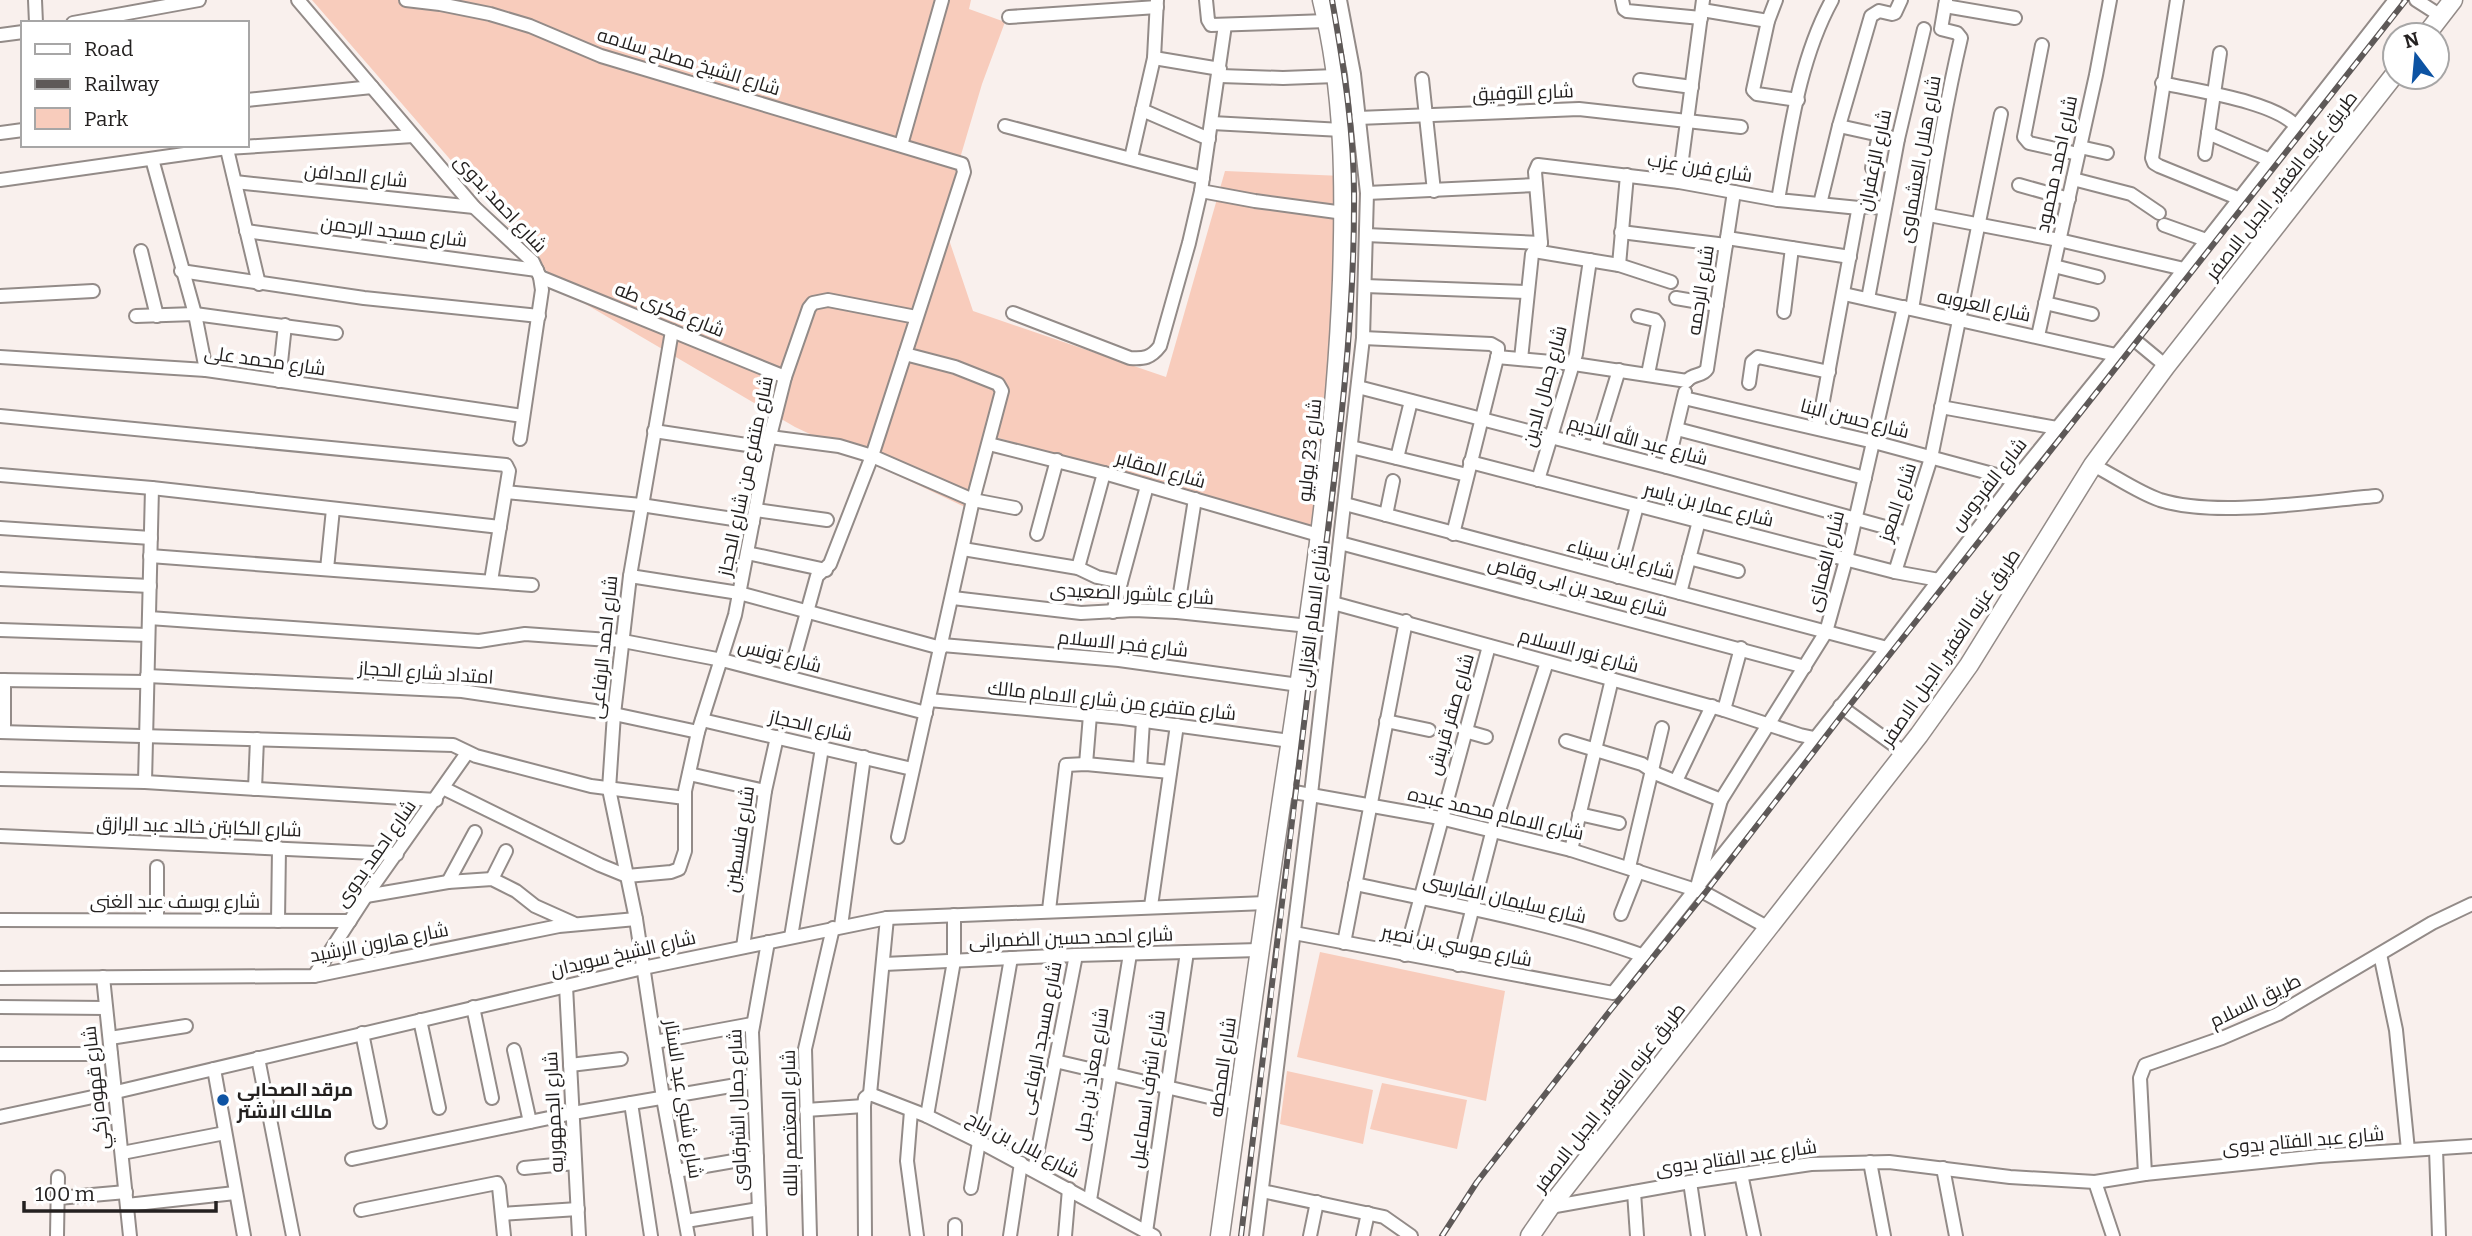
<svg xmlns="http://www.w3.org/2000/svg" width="2472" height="1236" viewBox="0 0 2472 1236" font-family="Bitter,Cairo,serif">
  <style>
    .green { fill: #f8ccbc }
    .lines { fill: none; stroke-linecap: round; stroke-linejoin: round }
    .street-casing { stroke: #938b88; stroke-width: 16 }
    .secondary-casing { stroke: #938b88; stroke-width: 21 }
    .street { stroke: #fff; stroke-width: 12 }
    .secondary { stroke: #fff; stroke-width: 18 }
    .rail-casing { stroke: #5e5958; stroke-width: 6 }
    .rail { stroke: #fff; stroke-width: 3.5; stroke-dasharray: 10; stroke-linecap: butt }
    .poi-dot { fill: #0d53a3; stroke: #fff; stroke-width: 2.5 }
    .labels { text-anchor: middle; stroke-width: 7; stroke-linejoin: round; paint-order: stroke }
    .street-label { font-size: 19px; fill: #242120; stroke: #fff }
    .poi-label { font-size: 19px; font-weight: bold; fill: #242120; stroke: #fff; text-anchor: start }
  </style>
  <rect width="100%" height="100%" fill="#f9f0ed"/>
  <!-- green -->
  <g class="green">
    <polygon points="312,0 971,0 969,9 1005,22 982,84 942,219 973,311 1166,377 1225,171 1343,176 1320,529 988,435 967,508 795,427 565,292"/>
    <polygon points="1320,952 1505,991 1486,1101 1297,1057"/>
    <polygon points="1287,1071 1373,1090 1363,1144 1280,1124"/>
    <polygon points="1382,1083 1467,1100 1457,1149 1370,1129"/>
  </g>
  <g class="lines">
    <!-- street casing -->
    <g class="street-casing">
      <g id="street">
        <polyline points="35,0 36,23"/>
        <polyline points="298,0 474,207 533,262 540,277 542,290 520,439"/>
        <polyline points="406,0 440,4 490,14 530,26 601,56 962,164 964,172 872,456 830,564 817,576 789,677"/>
        <polyline points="1206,0 1208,20 1211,25 1327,21"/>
        <polyline points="1622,0 1624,9 1627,11 1701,18"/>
        <polyline points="1776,0 1768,21 1753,90 1757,94 1798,100"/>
        <polyline points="2177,0 2152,158 2154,163 2159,166 2240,199"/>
        <polyline points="2416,0 2441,16"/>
        <polyline points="1945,6 2015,18"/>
        <polyline points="1702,10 1768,21"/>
        <polyline points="1009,17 1157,7"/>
        <polyline points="73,23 199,0"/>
        <polyline points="0,35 23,32"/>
        <polyline points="2042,45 2024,137 2029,143 2078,154"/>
        <polyline points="1154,58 1220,69"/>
        <polyline points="1220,76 1283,78 1336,76"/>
        <polyline points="1422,79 1434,191"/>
        <polyline points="1640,80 1692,87"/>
        <path d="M2162,83C2196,91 2273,101 2296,126"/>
        <polyline points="247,100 372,87"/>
        <polyline points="1142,110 1209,139"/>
        <polyline points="1358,118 1579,109 1741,127"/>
        <polyline points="1212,123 1342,130"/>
        <polyline points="1005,126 1203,178"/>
        <polyline points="1839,126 1898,139"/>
        <polyline points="0,133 23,130"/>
        <polyline points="2208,133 2270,160"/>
        <polyline points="226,145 259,284"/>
        <polyline points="901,145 942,0"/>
        <polyline points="2080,147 2107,153"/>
        <polyline points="2205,154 2220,53"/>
        <polyline points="1131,158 1154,58 1157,0"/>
        <polyline points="152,159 195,314 206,370"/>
        <polyline points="1872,168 1879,135"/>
        <polyline points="2073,179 2131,194 2159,213"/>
        <polyline points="0,180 227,148 413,136"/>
        <polyline points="235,182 474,207"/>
        <polyline points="1679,182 1703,0"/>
        <polyline points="2019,185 2069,199"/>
        <polyline points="1201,191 1255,201 1344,213"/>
        <polyline points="1367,193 1536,185"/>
        <path d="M1778,200C1790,133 1799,60 1832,0"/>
        <polyline points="1820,204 1839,126 1871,16 1879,11 1892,14 1895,13 1901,0"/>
        <polyline points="1929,215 2059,240 2184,269"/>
        <polyline points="2164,225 2206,240"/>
        <polyline points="246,231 537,270"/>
        <polyline points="1621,232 1726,245"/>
        <polyline points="1366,235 1541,243"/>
        <polyline points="1727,238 1850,257"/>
        <polyline points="141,251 157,316"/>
        <polyline points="1534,251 1619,265 1671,282"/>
        <polyline points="1619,265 1627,175"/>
        <polyline points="2054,266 2098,277"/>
        <polyline points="181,271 364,298 539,316"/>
        <polyline points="540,277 785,377"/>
        <polyline points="1365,286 1527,292"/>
        <polyline points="1844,294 2116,355"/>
        <polyline points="0,296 93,291"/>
        <polyline points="1676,298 1717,305"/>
        <polyline points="1868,299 1898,139 1924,29"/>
        <polyline points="2045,303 2092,314"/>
        <path d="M1912,309C1928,218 1940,127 1961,38L1957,33L1941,29L1946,0"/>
        <polyline points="1784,312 1792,248"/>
        <path d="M1013,313L1130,358C1144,359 1151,358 1160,346L1189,243L1201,191L1225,25"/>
        <polyline points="136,316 195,314 336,333"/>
        <polyline points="1638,316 1655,320 1658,324 1648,374"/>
        <polyline points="672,331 630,576 614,714 609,789 636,919 663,1098 688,1236"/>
        <polyline points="2038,336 2096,75 2110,0"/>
        <polyline points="2131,337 2166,366"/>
        <polyline points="1363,338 1491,344 1498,348 1498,354 1453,534"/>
        <polyline points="0,357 206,370 523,416"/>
        <polyline points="1497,357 1574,364 1687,381"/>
        <polyline points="1521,359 1532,254 1541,243 1535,172 1538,165 1679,182 1778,200 1859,208"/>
        <polyline points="279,381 285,325"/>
        <path d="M1687,381C1693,373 1702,377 1707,369L1734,192"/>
        <polyline points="1749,383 1752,362 1758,357 1829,372"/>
        <polyline points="1358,387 1667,467 1907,533"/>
        <polyline points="1684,398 1874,442 2015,480"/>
        <polyline points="1941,407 2057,428"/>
        <polyline points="0,416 506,465 509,471 491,581"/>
        <polyline points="1818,428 1858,211 1863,206 1883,208"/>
        <polyline points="1677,429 1865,478"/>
        <polyline points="654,431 767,448"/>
        <polyline points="770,437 839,446 872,456 973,500 1015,508"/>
        <polyline points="989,444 1104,473 1322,536"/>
        <polyline points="1351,447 1467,475"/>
        <polyline points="1595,448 1619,370"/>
        <polyline points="1397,458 1411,401"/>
        <polyline points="1470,462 1895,572 1939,580"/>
        <path d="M2093,465C2115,476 2137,492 2160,500C2217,518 2316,501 2376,496"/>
        <polyline points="1667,467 1685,392"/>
        <polyline points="0,475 152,488 500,527"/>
        <polyline points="1538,480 1576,354 1590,260"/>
        <polyline points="506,492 641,505 753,522"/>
        <polyline points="1345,504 1887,648"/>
        <polyline points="756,510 827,520"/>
        <polyline points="1386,515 1393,481"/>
        <polyline points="0,528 151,538"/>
        <polyline points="1037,534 1057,460"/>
        <polyline points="1340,543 1805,667"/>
        <polyline points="963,549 1078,568 1097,577 1121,582"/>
        <polyline points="747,553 826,570"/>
        <polyline points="150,556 532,585"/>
        <polyline points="1689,558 1738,571"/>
        <polyline points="1078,568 1104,473"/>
        <polyline points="327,569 333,509"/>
        <polyline points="1895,572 1931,458 2001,114"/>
        <polyline points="630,576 739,593 941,648"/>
        <polyline points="1618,577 1637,506"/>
        <polyline points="0,579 150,586"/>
        <polyline points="1680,593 1699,521"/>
        <polyline points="953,598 1081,613 1134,610 1177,612 1309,626"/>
        <polyline points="1333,603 1724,710 1800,735 1814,738"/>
        <polyline points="1113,612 1147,486"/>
        <polyline points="1177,612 1195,499"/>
        <polyline points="149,618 479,641 525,634 623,641 722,660 926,713"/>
        <polyline points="0,630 148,635"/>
        <polyline points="942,645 1119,660 1299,685"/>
        <polyline points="147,676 462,691 614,714 698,732"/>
        <polyline points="0,680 147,682"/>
        <polyline points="4,680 4,732"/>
        <polyline points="929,700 1123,718 1290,741"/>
        <polyline points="1840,706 1905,753"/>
        <polyline points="1724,710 1741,648"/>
        <polyline points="702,720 912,769"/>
        <polyline points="1386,721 1429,730"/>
        <polyline points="1465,731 1486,737"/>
        <polyline points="0,732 453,745 476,756 591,786 685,798"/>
        <polyline points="1566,741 1642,764 1657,774 1721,800 1698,883"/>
        <polyline points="1086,764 1090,715"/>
        <polyline points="1140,769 1143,721"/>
        <polyline points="689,774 765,791"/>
        <polyline points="0,779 145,782 436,800"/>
        <polyline points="1676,781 1712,706"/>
        <polyline points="145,782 152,488"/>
        <polyline points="443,788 600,865 627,876 671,872 679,869 685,851 685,791 698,732 735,615 767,448 785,377 809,308 813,303 828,300 916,317"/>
        <polyline points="255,789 257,739"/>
        <polyline points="1283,790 1440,818 1571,850 1705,893 1767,927"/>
        <polyline points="1721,800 1826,632 1846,560 1904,307"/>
        <polyline points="1579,814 1619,823"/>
        <polyline points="0,836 397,854"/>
        <polyline points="898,837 973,500 1002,391 998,384 955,367 905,354"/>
        <polyline points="1571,850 1612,679"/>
        <polyline points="1629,867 1662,728"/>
        <polyline points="492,879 506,851"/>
        <polyline points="448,882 475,832"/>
        <path d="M1355,884C1452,905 1551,922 1644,956"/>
        <polyline points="366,896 448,882 492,879 516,891 535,906 573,923"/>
        <polyline points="1151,906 1177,725"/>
        <polyline points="1049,910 1066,765 1086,764 1170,772"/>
        <polyline points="1621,914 1638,871"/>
        <polyline points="0,920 350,921"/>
        <polyline points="157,920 157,867"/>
        <polyline points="278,921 279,848"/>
        <polyline points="841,926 864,757"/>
        <polyline points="1294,933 1613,993 1887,648 2015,480 2131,337 2395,0"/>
        <polyline points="791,937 822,748"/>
        <polyline points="1344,943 1406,621"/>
        <polyline points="743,947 765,791 777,737"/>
        <polyline points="2380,954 2396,1030 2408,1150"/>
        <polyline points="1405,955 1489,646"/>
        <polyline points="884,964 1076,955 1259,950"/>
        <polyline points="1458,965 1493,829 1547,662"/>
        <polyline points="314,976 366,896 467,753"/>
        <polyline points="103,977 130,1236"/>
        <polyline points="0,978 314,976 559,926 636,919"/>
        <polyline points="566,986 579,1236"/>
        <polyline points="0,1007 106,1008"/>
        <polyline points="473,1007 492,1098"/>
        <polyline points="420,1020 439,1108"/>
        <polyline points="362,1033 380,1122"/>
        <polyline points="110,1038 186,1026"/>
        <polyline points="655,1042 752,1024"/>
        <polyline points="514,1050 530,1122"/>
        <polyline points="0,1054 111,1054"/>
        <polyline points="258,1058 293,1236"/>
        <polyline points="1055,1061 1239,1104"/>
        <polyline points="570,1065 621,1059"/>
        <polyline points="214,1069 244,1236"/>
        <polyline points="870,1094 927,1116 980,1142 1154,1236"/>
        <polyline points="870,1094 887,918"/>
        <polyline points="631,1103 651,1236"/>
        <polyline points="806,1110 864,1106"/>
        <polyline points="911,1111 907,1161 917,1236"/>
        <polyline points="927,1116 954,961 954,915"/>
        <polyline points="0,1117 116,1092 643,968 887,918 1266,903"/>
        <polyline points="2436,1149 2439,1236"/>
        <polyline points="122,1153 225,1133"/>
        <polyline points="352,1159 573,1113 754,1082"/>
        <polyline points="1870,1162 1884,1236"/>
        <polyline points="524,1168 575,1163"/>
        <polyline points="1943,1168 1956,1236"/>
        <polyline points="1034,1170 1076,955"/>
        <polyline points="676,1171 757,1157"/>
        <polyline points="1741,1174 1754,1236"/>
        <polyline points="2145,1174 2140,1078 2145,1065 2222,1038 2278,1014 2432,923 2472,904"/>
        <polyline points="1690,1182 1698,1236"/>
        <polyline points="2095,1182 2113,1236"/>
        <polyline points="971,1188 1011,958"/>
        <polyline points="1262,1191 1384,1217 1411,1236"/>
        <polyline points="1634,1192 1637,1236"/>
        <polyline points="58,1198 126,1192"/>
        <polyline points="1090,1200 1130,954"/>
        <polyline points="127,1205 235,1193"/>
        <polyline points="1550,1207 1690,1182 1811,1164 1889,1162 2010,1177 2095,1182 2145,1174 2319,1156 2472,1146"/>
        <polyline points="361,1210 497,1183 499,1187 504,1236"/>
        <polyline points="502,1214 578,1209"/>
        <polyline points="686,1221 759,1209"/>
        <polyline points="1146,1232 1187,952"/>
        <polyline points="57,1236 58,1177"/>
        <polyline points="760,1236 752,1032 768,942"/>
        <polyline points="810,1236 805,1049 833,928"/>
        <polyline points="865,1236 864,1106 865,1098 870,1094"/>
        <polyline points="955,1236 955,1225"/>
        <polyline points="1010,1236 1021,1163"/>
        <polyline points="1065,1236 1069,1189"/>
        <polyline points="1256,1236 1311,794 1363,338 1367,193 1354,74 1340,0"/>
        <polyline points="1310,1236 1317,1202"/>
        <polyline points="1363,1236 1368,1213"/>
      </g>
    </g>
    <!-- secondary casing -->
    <g class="secondary-casing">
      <g id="secondary">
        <polyline points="2426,35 2453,0"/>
        <path d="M1220,1236C1243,1071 1265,905 1291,740C1314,587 1336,435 1342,280C1345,186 1345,92 1322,0"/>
        <polyline points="1530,1236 1550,1207 1919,735 1969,665 2093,465 2166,366 2395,74"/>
      </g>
    </g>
    <!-- street -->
    <use href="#street" class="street"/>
    <!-- secondary -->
    <use href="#secondary" class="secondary"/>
    <!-- rail casing -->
    <g class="rail-casing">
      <g id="rail">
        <path d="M1241,1236C1267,1036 1291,835 1315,634C1332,492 1354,349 1354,205C1355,137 1344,67 1332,0"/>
        <polyline points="1442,1236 1477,1182 1609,1012 1705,893 1846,710 2406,0"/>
      </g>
    </g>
    <!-- rail -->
    <use href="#rail" class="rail"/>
  </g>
  <!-- markers -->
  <circle class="poi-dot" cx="223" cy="1100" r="7"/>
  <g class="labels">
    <!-- street labels -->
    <g class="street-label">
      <text transform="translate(689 61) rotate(17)" y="7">شارع الشيخ مصلح سلامه</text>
      <text transform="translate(1523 92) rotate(-2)" y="7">شارع التوفيق</text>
      <text transform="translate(1919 159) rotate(-80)" y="7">شارع هلال العشماوى</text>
      <text transform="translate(1874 160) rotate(-78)" y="7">شارع الزعفران</text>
      <text transform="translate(2056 164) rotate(-78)" y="7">شارع احمد محمود</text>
      <text transform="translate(1700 167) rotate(9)" y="7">شارع فرن عزب</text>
      <text transform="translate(356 175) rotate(6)" y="7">شارع المدافن</text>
      <text transform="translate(2281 185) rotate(-52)" y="7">طريق عزبه الغفير, الجبل الاصفر</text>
      <text transform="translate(501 203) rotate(47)" y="7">شارع احمد بدوى</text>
      <text transform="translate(394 231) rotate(7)" y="7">شارع مسجد الرحمن</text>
      <text transform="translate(1700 290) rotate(-81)" y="7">شارع الرحمه</text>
      <text transform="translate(1984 305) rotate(12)" y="7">شارع العروبه</text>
      <text transform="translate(670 309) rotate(22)" y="7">شارع فكرى طه</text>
      <text transform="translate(265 360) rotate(8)" y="7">شارع محمد على</text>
      <text transform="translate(1544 386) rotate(-75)" y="7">شارع جمال الدين</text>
      <text transform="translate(1855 418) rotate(14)" y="7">شارع حسن البنا</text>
      <text transform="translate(1638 440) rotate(15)" y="7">شارع عبد الله النديم</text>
      <text transform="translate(1309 450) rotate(-84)" y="7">شارع 23 يوليو</text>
      <text transform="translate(1161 469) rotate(16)" y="7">شارع المقابر</text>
      <text transform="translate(745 476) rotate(-78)" y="7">شارع متفرع من شارع الحجاز</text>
      <text transform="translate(1988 484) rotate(-52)" y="7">شارع الفردوس</text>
      <text transform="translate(1897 502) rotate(-72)" y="7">شارع المعز</text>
      <text transform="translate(1709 504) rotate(14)" y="7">شارع عمار بن ياسر</text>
      <text transform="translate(1621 558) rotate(15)" y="7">شارع ابن سيناء</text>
      <text transform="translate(1825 561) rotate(-76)" y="7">شارع الغمازى</text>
      <text transform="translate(1578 586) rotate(15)" y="7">شارع سعد بن ابى وقاص</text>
      <text transform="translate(1132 593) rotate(3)" y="7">شارع عاشور الصعيدى</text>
      <text transform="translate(1312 616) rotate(-83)" y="7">شارع الامام الغزالى</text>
      <text transform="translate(1123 643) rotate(6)" y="7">شارع فجر الاسلام</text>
      <text transform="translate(603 647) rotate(-84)" y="7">شارع احمد الرفاعى</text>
      <text transform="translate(1950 647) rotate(-56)" y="7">طريق عزبه الغفير, الجبل الاصفر</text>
      <text transform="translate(1579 650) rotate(15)" y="7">شارع نور الاسلام</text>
      <text transform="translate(780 655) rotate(15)" y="7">شارع تونس</text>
      <text transform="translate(426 672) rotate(4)" y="7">امتداد شارع الحجاز</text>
      <text transform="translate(1112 700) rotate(6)" y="7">شارع متفرع من شارع الامام مالك</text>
      <text transform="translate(1450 714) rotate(-74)" y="7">شارع صقر قريش</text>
      <text transform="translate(811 725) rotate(13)" y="7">شارع الحجاز</text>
      <text transform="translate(1496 813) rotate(13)" y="7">شارع الامام محمد عبده</text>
      <text transform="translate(199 826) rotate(2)" y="7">شارع الكابتن خالد عبد الرازق</text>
      <text transform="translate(739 839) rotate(-81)" y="7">شارع فلسطين</text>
      <text transform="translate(375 853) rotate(-55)" y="7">شارع احمد بدوى</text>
      <text transform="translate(1505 898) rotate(13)" y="7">شارع سليمان الفارسى</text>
      <text x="175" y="908">شارع يوسف عبد الغنى</text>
      <text transform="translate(1071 937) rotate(-2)" y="7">شارع احمد حسين الضمرانى</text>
      <text transform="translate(379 942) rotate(-11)" y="7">شارع هارون الرشيد</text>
      <text transform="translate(1457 945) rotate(11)" y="7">شارع موسي بن نصير</text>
      <text transform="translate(623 953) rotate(-13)" y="7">شارع الشيخ سويدان</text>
      <text transform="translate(2255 1000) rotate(-26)" y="7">طريق السلام</text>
      <text transform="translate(1040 1038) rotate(-79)" y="7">شارع مسجد الرفاعى</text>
      <text transform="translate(1222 1067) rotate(-82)" y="7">شارع المحطه</text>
      <text transform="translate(1091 1074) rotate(-81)" y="7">شارع معاذ بن جبل</text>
      <text transform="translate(95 1088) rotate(-96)" y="7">شارع قهوه زكي</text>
      <text transform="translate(1147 1089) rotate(-82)" y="7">شارع اشرف اسماعيل</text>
      <text transform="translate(1609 1097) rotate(-52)" y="7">طريق عزبه الغفير, الجبل الاصفر</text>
      <text transform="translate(684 1099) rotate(81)" y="7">شارع شلبى عبد الستار</text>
      <text transform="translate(737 1110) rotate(-92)" y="7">شارع جمال الشرقاوى</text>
      <text transform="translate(553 1112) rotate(-93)" y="7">شارع الجمهوريه</text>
      <text transform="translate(789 1123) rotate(-91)" y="7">شارع المعتصم بالله</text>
      <text transform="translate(2303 1140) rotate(-5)" y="7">شارع عبد الفتاح بدوى</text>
      <text transform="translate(1023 1144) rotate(27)" y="7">شارع بلال بن رباح</text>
      <text transform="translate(1736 1157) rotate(-8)" y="7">شارع عبد الفتاح بدوى</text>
    </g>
    <!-- poi labels -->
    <g class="poi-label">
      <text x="237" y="1096">مرقد الصحابي<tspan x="237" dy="22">مالك الاشتر</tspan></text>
    </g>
  </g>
  <!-- legend -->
  <rect x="21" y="21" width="228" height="126" fill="#ffffff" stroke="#a7a6a6" stroke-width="2"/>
  <rect x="35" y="44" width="35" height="10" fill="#ffffff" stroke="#a7a6a6" stroke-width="2"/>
  <text x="84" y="56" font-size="21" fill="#242120">Road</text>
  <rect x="35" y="79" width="35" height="10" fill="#5e5958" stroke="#a7a6a6" stroke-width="2"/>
  <text x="84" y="91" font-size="21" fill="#242120">Railway</text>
  <rect x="35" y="108" width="35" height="21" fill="#f8ccbc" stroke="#a7a6a6" stroke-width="2"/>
  <text x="84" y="126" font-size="21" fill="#242120">Park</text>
  <!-- north arrow -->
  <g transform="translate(2416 56) rotate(344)"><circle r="33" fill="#ffffff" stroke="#a7a6a6" stroke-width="2"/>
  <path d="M0-5L12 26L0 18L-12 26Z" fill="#0d53a3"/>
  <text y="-10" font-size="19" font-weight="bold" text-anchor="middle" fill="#242120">N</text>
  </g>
  <!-- scale -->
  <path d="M24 1201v10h192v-10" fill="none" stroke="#242120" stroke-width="3.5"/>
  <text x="35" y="1201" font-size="21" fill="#242120" stroke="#ffffff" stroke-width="5" paint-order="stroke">100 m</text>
</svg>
